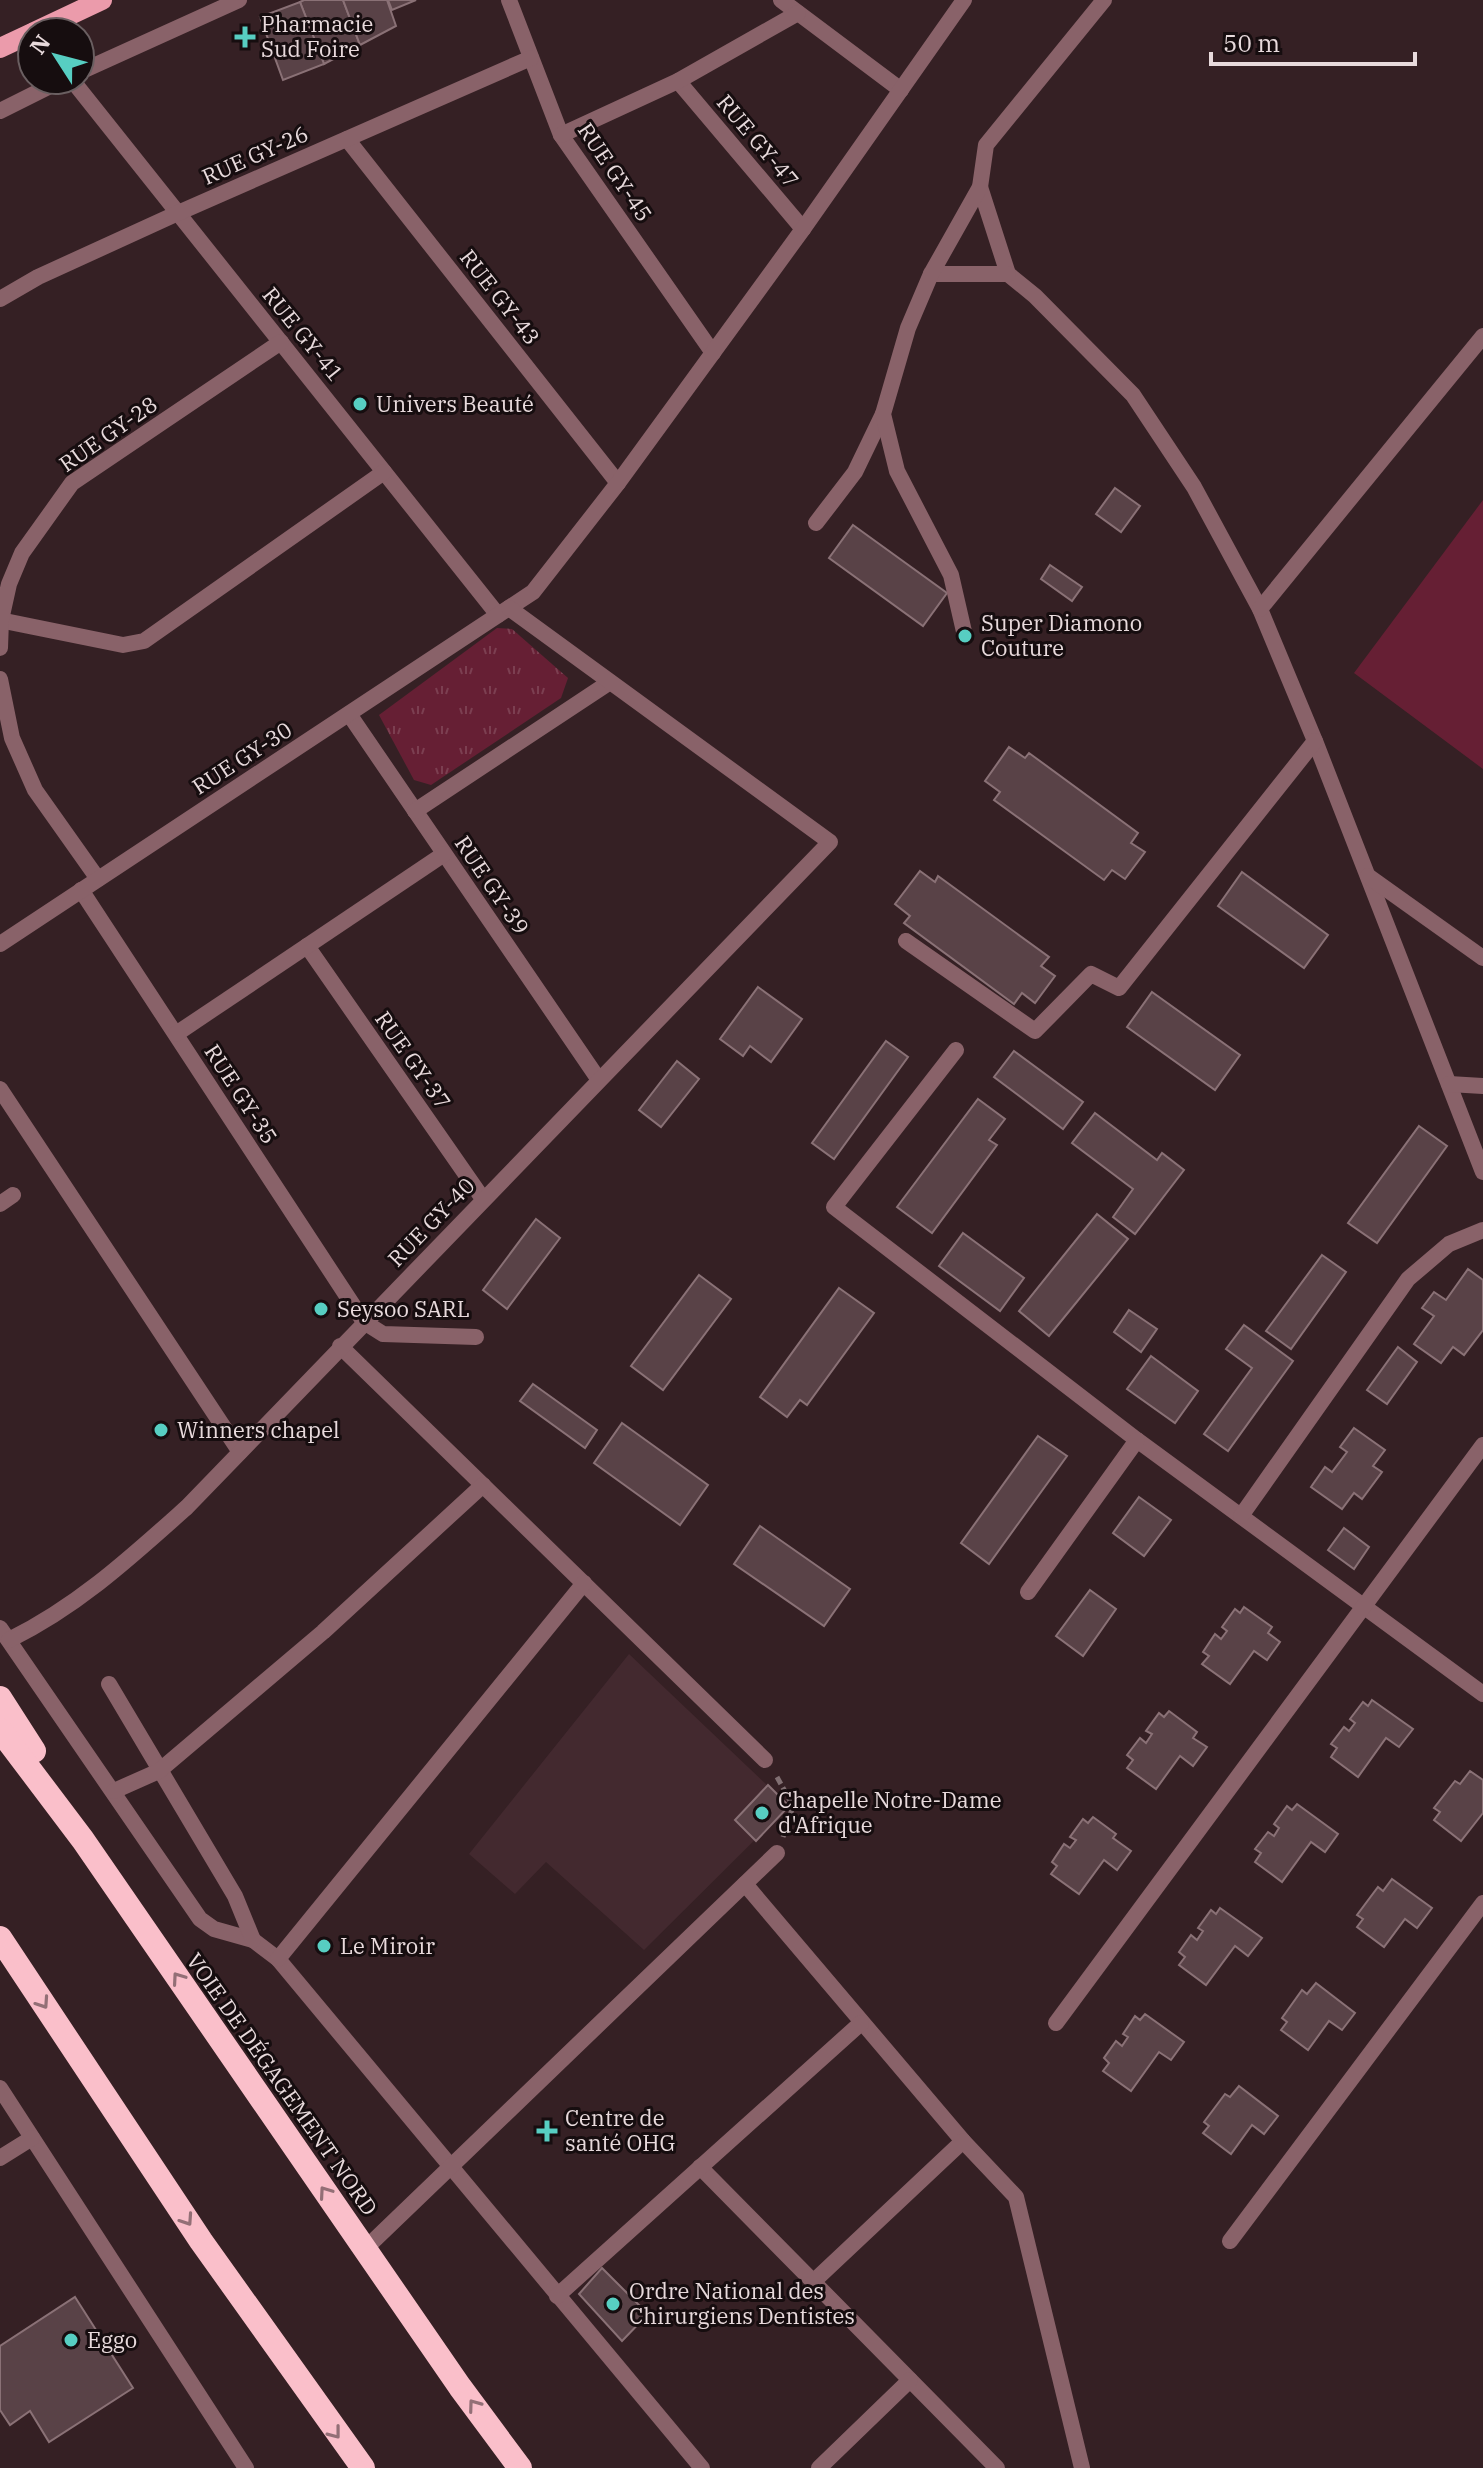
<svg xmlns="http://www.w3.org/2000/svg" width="1483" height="2468" viewBox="0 0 1483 2468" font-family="'IBM Plex Serif',serif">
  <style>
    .built { fill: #43292f }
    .grass { fill: #661f34 }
    .park { fill: url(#park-tufts) }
    .building { fill: #594247; stroke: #8a7176; stroke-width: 2 }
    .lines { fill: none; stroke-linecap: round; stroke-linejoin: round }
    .path { stroke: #816f72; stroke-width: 5; stroke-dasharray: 8 4; stroke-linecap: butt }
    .lane { stroke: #896269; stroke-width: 16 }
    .street { stroke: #896269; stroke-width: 16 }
    .primary { stroke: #eb9bab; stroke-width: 20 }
    .highway { stroke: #fabfca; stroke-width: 24 }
    .oneway { stroke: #936f76 }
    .poi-dot { fill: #57cec2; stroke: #160d0f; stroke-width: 3 }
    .labels { text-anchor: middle; stroke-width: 6; stroke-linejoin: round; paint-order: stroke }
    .poi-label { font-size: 22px; fill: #e8dadc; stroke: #160d0f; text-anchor: start }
    .street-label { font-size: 22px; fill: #e8dadc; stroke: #160d0f }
  </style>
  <defs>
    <pattern id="park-tufts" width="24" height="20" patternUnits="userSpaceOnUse" patternTransform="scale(2)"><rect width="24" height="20" fill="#661f34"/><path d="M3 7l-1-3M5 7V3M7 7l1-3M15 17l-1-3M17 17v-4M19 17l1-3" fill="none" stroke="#7c3f51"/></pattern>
  </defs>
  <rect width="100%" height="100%" fill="#352024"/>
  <!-- built -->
  <polygon class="built" points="629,1654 789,1806 644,1950 546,1862 515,1894 469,1854"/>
  <!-- grass -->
  <polygon class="grass" points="1483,500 1483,769 1354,673"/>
  <!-- park -->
  <polygon class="park" points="497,628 512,629 568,678 561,698 431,785 414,780 379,715"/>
  <!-- building -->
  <g class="building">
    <polygon points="304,0 343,0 360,45 324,64 300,2"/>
    <polygon points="343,0 387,0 396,26 360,45"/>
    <polygon points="388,0 416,0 392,10"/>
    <polygon points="300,2 324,64 283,80 260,17"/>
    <polygon points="1115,488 1140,506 1121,532 1096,514"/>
    <polygon points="853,525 947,593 923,626 829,558"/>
    <polygon points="1050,565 1082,587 1072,601 1041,579"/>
    <polygon points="1009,747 1025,758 1029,753 1138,833 1131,843 1145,852 1125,879 1112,870 1104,880 994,800 1000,792 985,781"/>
    <polygon points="920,871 935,882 938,876 1049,957 1041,966 1055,976 1035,1003 1022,993 1014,1004 904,923 910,916 895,904"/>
    <polygon points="1242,872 1328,935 1304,968 1218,906"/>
    <polygon points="758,987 802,1019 771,1062 750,1046 743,1056 720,1039"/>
    <polygon points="1152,992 1240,1055 1215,1090 1127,1027"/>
    <polygon points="886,1041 908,1057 834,1159 812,1143"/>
    <polygon points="1014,1051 1083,1102 1063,1129 994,1077"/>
    <polygon points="677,1061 699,1079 661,1127 639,1110"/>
    <polygon points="978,1099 1005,1119 989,1140 997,1145 932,1233 897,1207"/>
    <polygon points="1095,1113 1157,1160 1162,1153 1184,1170 1135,1234 1113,1217 1133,1189 1072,1143"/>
    <polygon points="1419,1126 1447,1146 1377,1243 1348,1223"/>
    <polygon points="1097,1214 1128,1239 1049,1336 1019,1311"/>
    <polygon points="536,1219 560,1238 507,1309 483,1290"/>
    <polygon points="963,1233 1024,1278 1000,1311 939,1266"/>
    <polygon points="1322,1255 1346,1272 1291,1349 1266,1331"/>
    <polygon points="1468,1269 1483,1280 1483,1330 1464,1355 1453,1347 1441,1363 1414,1344 1434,1316 1422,1308 1434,1292 1446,1300"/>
    <polygon points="699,1275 731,1299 663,1390 631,1366"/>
    <polygon points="839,1288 874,1313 807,1405 800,1400 787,1417 760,1397"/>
    <polygon points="1129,1310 1157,1329 1141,1352 1114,1332"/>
    <polygon points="1244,1325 1293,1361 1228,1451 1204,1434 1252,1368 1226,1349"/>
    <polygon points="1398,1347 1417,1362 1387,1404 1367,1390"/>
    <polygon points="1151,1356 1198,1391 1175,1423 1127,1389"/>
    <polygon points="533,1384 597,1430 585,1448 520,1401"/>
    <polygon points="622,1423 708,1485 680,1525 594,1463"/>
    <polygon points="1354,1428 1385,1450 1373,1466 1382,1472 1362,1499 1354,1493 1342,1509 1311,1487 1325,1467 1332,1472 1347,1452 1340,1447"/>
    <polygon points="1038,1436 1067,1456 989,1564 961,1543"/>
    <polygon points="1139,1497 1171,1520 1144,1556 1113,1533"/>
    <polygon points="760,1526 850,1589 824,1626 734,1564"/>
    <polygon points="1344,1528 1369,1547 1354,1569 1328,1550"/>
    <polygon points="1090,1590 1116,1609 1083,1656 1056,1636"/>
    <polygon points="1244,1607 1272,1627 1268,1633 1280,1642 1267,1660 1254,1651 1230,1684 1202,1664 1209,1656 1203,1652 1215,1634 1221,1639 1227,1631 1222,1627 1235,1609 1240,1613"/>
    <polygon points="1372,1700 1413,1729 1399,1747 1386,1738 1358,1777 1331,1757 1337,1748 1331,1744 1344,1727 1349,1731 1355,1723 1350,1719 1363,1702 1368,1706"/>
    <polygon points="1169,1711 1197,1732 1193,1738 1207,1747 1193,1766 1180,1756 1156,1789 1127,1768 1133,1760 1127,1755 1140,1738 1146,1743 1152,1734 1146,1731 1159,1713 1164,1717"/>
    <polygon points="1470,1771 1483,1780 1483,1813 1461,1841 1434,1820 1440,1812 1434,1808 1455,1781 1460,1784"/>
    <polygon points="768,1785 789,1806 756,1841 735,1820"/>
    <polygon points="1297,1804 1338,1834 1325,1852 1311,1842 1282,1882 1255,1862 1261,1853 1255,1849 1268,1832 1274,1836 1279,1828 1274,1824 1287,1806 1292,1810"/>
    <polygon points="1093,1817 1116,1834 1113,1838 1131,1851 1117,1870 1104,1860 1079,1894 1051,1874 1057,1866 1052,1862 1064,1844 1070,1848 1076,1840 1070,1837 1083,1819 1088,1823"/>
    <polygon points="1392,1879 1432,1908 1417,1928 1405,1919 1384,1947 1357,1927 1363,1919 1357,1915 1378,1887 1383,1891"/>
    <polygon points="1220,1908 1262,1938 1248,1956 1235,1946 1206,1985 1179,1965 1185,1957 1179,1952 1191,1935 1197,1940 1203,1931 1198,1928 1211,1910 1216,1914"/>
    <polygon points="1316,1983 1355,2013 1342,2030 1329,2021 1308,2050 1281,2030 1287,2022 1282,2018 1302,1990 1307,1994"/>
    <polygon points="1145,2014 1184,2042 1171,2060 1159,2052 1131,2091 1103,2071 1109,2063 1104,2058 1116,2041 1122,2046 1128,2037 1123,2034 1135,2016 1140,2020"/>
    <polygon points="1239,2086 1278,2116 1264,2134 1252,2125 1231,2154 1203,2133 1209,2126 1204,2122 1225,2094 1230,2097"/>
    <polygon points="602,2268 648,2314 622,2341 579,2294"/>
    <polygon points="75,2297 133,2388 49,2442 30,2411 10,2425 0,2410 0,2346"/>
  </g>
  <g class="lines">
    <!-- path -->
    <polyline class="path" points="777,1777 793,1806 783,1837"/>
    <!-- lane -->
    <g class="lane">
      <polyline points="980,187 1008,274 1035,296 1133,395 1194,487 1260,609 1315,741 1483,1172"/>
      <polyline points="931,274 1008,274"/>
      <polyline points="816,523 855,472 883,414"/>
      <polyline points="1260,609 1483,336"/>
      <polyline points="965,636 951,575 897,471 883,414 908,328 931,274 980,187 986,145 1104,0"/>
      <polyline points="1368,876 1483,958"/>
      <polyline points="906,941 1035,1031 1091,974 1119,988 1315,741"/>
      <polyline points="956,1050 834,1207 1137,1440 1483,1694"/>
      <polyline points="1449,1084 1483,1086"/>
      <polyline points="0,1204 13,1195"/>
      <polyline points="364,1322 383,1334 476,1337"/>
      <polyline points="1241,1516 1408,1279 1449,1244 1483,1230"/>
      <polyline points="1028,1592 1137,1440"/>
      <polyline points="1056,2023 1483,1445"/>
      <polyline points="1230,2241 1483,1903"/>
    </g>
    <!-- street -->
    <g class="street">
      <polyline points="509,0 561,135 713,353"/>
      <polyline points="781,0 901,90"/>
      <polyline points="80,72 239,0"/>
      <polyline points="72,80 498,615"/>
      <polyline points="678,81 803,229"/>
      <polyline points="0,111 62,80"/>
      <polyline points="561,135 678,81 798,13"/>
      <polyline points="347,139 618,483"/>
      <polyline points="0,299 38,277 178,213 531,58"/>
      <polyline points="0,620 123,645 144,641 384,472"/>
      <polyline points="0,648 1,620 9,584 22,553 72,483 281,342"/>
      <polyline points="0,679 12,738 35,790 98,879"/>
      <polyline points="349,714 599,1080"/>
      <polyline points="415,811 610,682"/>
      <polyline points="81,890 364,1322"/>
      <polyline points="0,944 533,592 618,483 803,229 964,0"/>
      <polyline points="307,946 483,1199"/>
      <polyline points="176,1034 444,854"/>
      <polyline points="0,1089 240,1452"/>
      <polyline points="340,1346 765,1760"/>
      <polyline points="0,1628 200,1919 214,1929 253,1940 278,1959 702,2468"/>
      <path d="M9,1640C78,1606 130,1558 187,1507L830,842L509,608"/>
      <polyline points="109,1684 235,1896 253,1940"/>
      <polyline points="114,1791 159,1771 323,1632 483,1485"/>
      <polyline points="745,1884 963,2141 1016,2197 1082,2468"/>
      <polyline points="278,1959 584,1583"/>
      <polyline points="0,2088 246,2468"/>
      <polyline points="0,2158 32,2138"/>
      <polyline points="700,2167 997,2468"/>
      <polyline points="365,2249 777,1853"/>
      <polyline points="813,2282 963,2141"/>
      <polyline points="557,2296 861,2023"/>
      <polyline points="819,2468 910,2380"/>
    </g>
    <!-- primary -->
    <g class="primary">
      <polyline points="34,32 102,0"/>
      <polyline points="0,48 32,33"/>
    </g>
    <!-- highway -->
    <g class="highway">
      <polyline points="0,1698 34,1751"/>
      <polyline points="0,1730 83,1840 460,2387 520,2468"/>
      <polyline points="0,1938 201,2241 363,2468"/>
    </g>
  </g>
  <!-- one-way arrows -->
  <defs><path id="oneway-chevron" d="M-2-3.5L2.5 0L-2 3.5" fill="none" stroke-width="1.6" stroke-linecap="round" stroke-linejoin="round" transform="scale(2)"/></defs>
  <g class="oneway">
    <use href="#oneway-chevron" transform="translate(178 1978) rotate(-125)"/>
    <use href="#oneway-chevron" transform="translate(43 2003) rotate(56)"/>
    <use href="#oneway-chevron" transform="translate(325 2192) rotate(-125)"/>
    <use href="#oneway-chevron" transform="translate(187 2220) rotate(56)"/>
    <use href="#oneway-chevron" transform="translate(474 2405) rotate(-126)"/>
    <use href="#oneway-chevron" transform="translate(335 2433) rotate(52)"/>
  </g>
  <!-- markers -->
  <g class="poi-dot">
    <path d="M241 25h8v8h8v8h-8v8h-8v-8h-8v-8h8z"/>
    <circle cx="360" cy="404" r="8"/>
    <circle cx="965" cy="636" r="8"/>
    <circle cx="321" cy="1309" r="8"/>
    <circle cx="161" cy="1430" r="8"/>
    <circle cx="762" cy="1813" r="8"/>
    <circle cx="324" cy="1946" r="8"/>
    <path d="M543 2119h8v8h8v8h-8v8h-8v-8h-8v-8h8z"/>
    <circle cx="613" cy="2304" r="8"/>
    <circle cx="71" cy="2340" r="8"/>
  </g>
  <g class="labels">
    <!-- poi labels -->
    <g class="poi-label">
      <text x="261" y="32">Pharmacie<tspan x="261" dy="25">Sud Foire</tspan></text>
      <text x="376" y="412">Univers Beauté</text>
      <text x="981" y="631">Super Diamono<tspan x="981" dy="25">Couture</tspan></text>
      <text x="337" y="1317">Seysoo SARL</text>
      <text x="177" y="1438">Winners chapel</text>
      <text x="778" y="1808">Chapelle Notre-Dame<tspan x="778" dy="25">d'Afrique</tspan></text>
      <text x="340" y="1954">Le Miroir</text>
      <text x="565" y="2126">Centre de<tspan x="565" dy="25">santé OHG</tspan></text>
      <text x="629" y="2299">Ordre National des<tspan x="629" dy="25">Chirurgiens Dentistes</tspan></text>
      <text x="87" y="2348">Eggo</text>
    </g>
    <!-- street labels -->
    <g class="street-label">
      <text transform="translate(758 141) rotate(50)" y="8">RUE GY-47</text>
      <text transform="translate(255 155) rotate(-24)" y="8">RUE GY-26</text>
      <text transform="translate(615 172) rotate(56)" y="8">RUE GY-45</text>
      <text transform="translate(500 297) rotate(52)" y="8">RUE GY-43</text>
      <text transform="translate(303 334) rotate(51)" y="8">RUE GY-41</text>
      <text transform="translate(108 434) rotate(-35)" y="8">RUE GY-28</text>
      <text transform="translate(242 758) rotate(-33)" y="8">RUE GY-30</text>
      <text transform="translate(492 885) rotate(56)" y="8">RUE GY-39</text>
      <text transform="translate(413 1060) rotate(55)" y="8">RUE GY-37</text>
      <text transform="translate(241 1094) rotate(57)" y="8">RUE GY-35</text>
      <text transform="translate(431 1222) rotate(-46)" y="8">RUE GY-40</text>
      <text transform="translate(282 2084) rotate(55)" y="8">VOIE DE DÉGAGEMENT NORD</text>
    </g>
  </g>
  <!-- north arrow -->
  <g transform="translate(56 56) rotate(306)"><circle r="38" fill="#160d0f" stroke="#6a5f61" stroke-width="2"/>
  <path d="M0-6L14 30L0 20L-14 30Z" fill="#57cec2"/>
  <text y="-12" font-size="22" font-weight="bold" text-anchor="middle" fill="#e8dadc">N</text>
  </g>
  <!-- scale -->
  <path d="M1211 52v12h204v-12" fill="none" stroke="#e8dadc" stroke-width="4"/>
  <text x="1223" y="52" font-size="24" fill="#e8dadc" stroke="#160d0f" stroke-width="6" paint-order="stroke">50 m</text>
</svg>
